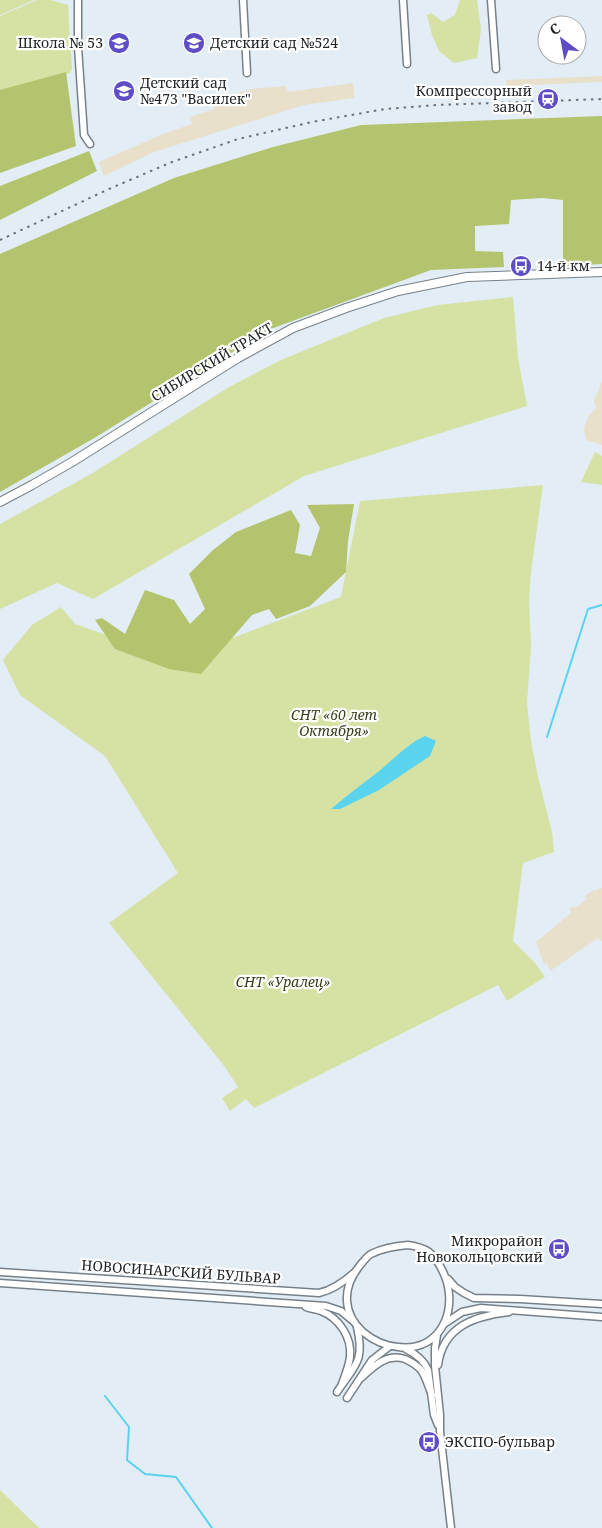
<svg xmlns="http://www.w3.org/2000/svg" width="602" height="1528" viewBox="0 0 602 1528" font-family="'Noto Serif',serif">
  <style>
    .industrial { fill: #e9e0cb }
    .green { fill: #d5e2a4 }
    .forest { fill: #b4c46e }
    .water { fill: #5ad3ee }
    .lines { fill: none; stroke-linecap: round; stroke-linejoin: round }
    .stream { stroke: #5ad3ee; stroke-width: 2 }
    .minor-casing { stroke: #778088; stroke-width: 9 }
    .major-casing { stroke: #778088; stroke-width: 10 }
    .minor { stroke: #fff; stroke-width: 6 }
    .major { stroke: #fff; stroke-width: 8 }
    .rail { stroke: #6b7277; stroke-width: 2; stroke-dasharray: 2.5 5; stroke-linecap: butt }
    .labels { text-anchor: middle; stroke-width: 4.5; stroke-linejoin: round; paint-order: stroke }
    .poi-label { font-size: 14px; fill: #212528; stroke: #fff; text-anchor: start }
    .street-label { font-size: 14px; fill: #212528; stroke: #fff }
    .park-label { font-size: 14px; font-style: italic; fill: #393f1b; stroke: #fff }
  </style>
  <rect width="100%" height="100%" fill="#e2edf5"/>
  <!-- industrial -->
  <g class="industrial">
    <polygon points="602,76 602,82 506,86 506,80"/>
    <polygon points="353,83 355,98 304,105 154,152 104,176 99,162 163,134 192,124 190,117 214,109 212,102 251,89 286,86 288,92"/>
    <polygon points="602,382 602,445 586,440 584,429 588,416 596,409 594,400"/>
    <polygon points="601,888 602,888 602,941 598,938 550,971 547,963 544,965 536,942 571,913 569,909 574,906 576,908 587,899 585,896 593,890 595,891"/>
  </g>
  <!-- green -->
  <g class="green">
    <polygon points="0,0 34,0 0,15"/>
    <polygon points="37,0 51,0 68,5 72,69 70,73 0,92 0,16"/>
    <polygon points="460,0 477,0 481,29 477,58 454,63 439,51 432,35 427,15 431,13 443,22 455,15"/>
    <polygon points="513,297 518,358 527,406 304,476 93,599 57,583 0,609 0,524 91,474 229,387 281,360 384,318 438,305"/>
    <polygon points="595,452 602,456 602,485 581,482"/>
    <polygon points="543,485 531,572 529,600 531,646 527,703 531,741 538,777 552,832 554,852 523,863 513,941 535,963 545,977 507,1001 498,985 254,1108 246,1099 230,1111 222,1098 238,1087 225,1067 109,923 178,873 105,756 20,695 3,660 32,625 61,607 75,624 200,668 227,640 341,597 360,501"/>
    <polygon points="0,1490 39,1528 0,1528"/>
  </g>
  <!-- forest -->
  <g class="forest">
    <polygon points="66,72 76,146 0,173 0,90"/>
    <polygon points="602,116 602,264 563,266 563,200 542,198 511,200 509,224 475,226 475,251 503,252 504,267 431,270 268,330 96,437 0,492 0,254 174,178 273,147 361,125"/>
    <polygon points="89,151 97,171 0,220 0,186"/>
    <polygon points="354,504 348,541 346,572 310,606 276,619 269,609 252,615 201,674 169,669 115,649 95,620 102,618 125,634 145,590 174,600 190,624 205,609 189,574 213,550 236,532 291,510 300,525 295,553 311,556 320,528 307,505"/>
  </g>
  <!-- water -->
  <path class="water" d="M425,736L436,741L430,756L379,790L340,809H331C346,796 362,784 378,772C393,760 407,744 425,736Z"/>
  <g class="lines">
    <!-- stream -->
    <g class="stream">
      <polyline points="547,737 588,609 602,605"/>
      <polyline points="105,1396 129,1427 127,1460 145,1474 176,1477 212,1528"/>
    </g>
    <!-- minor casing -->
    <g class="minor-casing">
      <g id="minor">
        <polyline points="78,0 78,47 84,135 90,144"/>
        <polyline points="243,0 247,73"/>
        <polyline points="403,0 407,64"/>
        <polyline points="491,0 496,69"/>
        <path d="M408,1245C415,1246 423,1248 429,1252C434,1256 438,1262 441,1268C461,1303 444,1353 398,1347C384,1346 374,1341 363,1332C343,1314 342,1289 358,1268C362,1263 366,1257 371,1254C383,1248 395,1246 408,1245Z"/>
        <path d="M0,1272L319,1293C333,1290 344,1282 355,1272"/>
        <polyline points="448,1279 455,1287 464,1293 474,1298 520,1299 602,1304"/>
        <polyline points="0,1283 326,1306 341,1311 353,1321"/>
        <path d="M306,1307C310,1309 316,1309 321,1311C339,1318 352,1337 350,1357C349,1366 345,1375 342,1384"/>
        <polyline points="444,1324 462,1312 481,1308 602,1317"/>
        <polyline points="437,1335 435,1348 435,1366 440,1415 440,1431 451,1528"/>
        <path d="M406,1349C416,1354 424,1360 428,1370L434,1415L438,1425"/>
        <path d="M438,1365C443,1326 475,1316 509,1312"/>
        <path d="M361,1378C373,1367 386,1353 405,1359C411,1362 416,1364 421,1370C426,1377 428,1386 432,1395"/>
        <path d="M337,1392C355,1365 365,1362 357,1327"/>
        <polyline points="347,1398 372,1360 390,1346"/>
      </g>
    </g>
    <!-- major casing -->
    <g class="major-casing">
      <polyline id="major" points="0,502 32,485 72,462 238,358 293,328 346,308 398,291 467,277 602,272"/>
    </g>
    <!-- minor -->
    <use href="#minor" class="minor"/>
    <!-- major -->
    <use href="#major" class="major"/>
    <!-- rail -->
    <polyline class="rail" points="0,240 109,189 172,162 238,139 312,122 385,109 437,105 602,99"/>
  </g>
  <!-- icons -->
  <defs>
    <g id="school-disc" transform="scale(1.125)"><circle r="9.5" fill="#5e4ec6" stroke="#fff"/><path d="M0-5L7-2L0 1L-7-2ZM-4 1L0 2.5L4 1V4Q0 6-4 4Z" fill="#fff"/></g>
    <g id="station-disc" transform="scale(1.125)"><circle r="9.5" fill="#5e4ec6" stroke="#fff"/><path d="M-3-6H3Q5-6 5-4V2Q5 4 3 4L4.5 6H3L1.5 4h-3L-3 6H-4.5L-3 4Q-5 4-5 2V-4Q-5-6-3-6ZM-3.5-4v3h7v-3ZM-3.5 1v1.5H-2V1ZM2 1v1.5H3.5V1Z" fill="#fff"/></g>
    <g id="bus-disc" transform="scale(1.125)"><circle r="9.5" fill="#5e4ec6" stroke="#fff"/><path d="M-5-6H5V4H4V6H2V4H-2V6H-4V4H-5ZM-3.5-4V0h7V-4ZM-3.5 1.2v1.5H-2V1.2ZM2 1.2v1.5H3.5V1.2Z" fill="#fff"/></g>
  </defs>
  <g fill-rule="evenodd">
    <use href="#school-disc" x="119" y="43"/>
    <use href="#school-disc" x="194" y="43"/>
    <use href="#school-disc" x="124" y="91"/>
    <use href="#station-disc" x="548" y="99"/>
    <use href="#bus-disc" x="521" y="266"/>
    <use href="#bus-disc" x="559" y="1249"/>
    <use href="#bus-disc" x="429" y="1442"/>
  </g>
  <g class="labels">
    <!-- poi labels -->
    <g class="poi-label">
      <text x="103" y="48" text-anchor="end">Школа № 53</text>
      <text x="210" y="48">Детский сад №524</text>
      <text x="140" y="88">Детский сад<tspan x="140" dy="16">№473 "Василек"</tspan></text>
      <text x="532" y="96" text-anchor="end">Компрессорный<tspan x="532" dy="16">завод</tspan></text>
      <text x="537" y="271">14-й км</text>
      <text x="543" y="1246" text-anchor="end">Микрорайон<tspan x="543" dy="16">Новокольцовский</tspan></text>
      <text x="445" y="1447">ЭКСПО-бульвар</text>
    </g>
    <!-- street labels -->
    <g class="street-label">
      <text transform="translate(212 362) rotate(-31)" y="5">СИБИРСКИЙ ТРАКТ</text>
      <text transform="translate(181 1272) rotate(4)" y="5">НОВОСИНАРСКИЙ БУЛЬВАР</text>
    </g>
    <!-- park labels -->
    <g class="park-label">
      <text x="334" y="720">СНТ «60 лет<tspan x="334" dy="16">Октября»</tspan></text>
      <text x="283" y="987">СНТ «Уралец»</text>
    </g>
  </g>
  <!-- north arrow -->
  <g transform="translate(562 40) rotate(328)"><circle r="24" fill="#ffffff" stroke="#a6a8a9"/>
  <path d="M0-4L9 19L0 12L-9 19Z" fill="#5e4ec6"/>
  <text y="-8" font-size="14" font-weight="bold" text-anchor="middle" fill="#212528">С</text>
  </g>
</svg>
